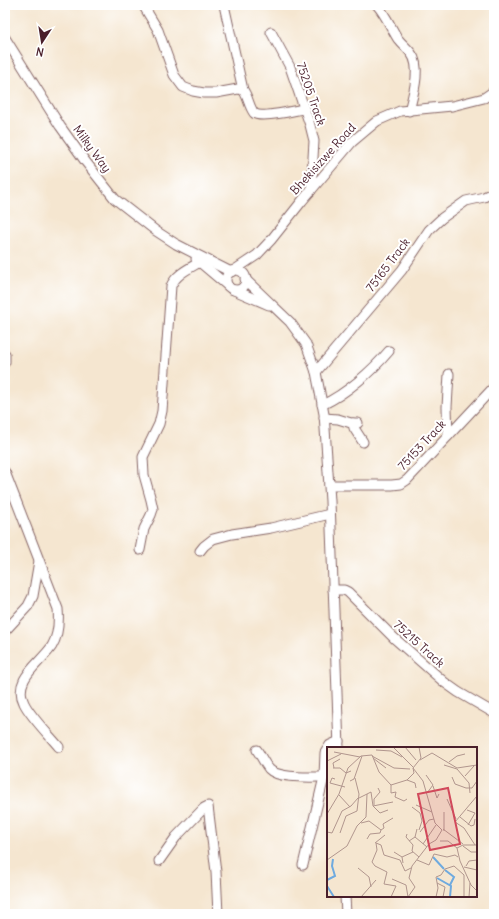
<svg xmlns="http://www.w3.org/2000/svg" width="499" height="919" viewBox="0 0 499 919" font-family="Delius,sans-serif">
  <style>
    .lines { fill: none; stroke-linecap: round; stroke-linejoin: round }
    .minor-casing { stroke: #866565; stroke-width: 11 }
    .minor { stroke: #fff; stroke-width: 9 }
    .labels { text-anchor: middle; stroke-width: 4; stroke-linejoin: round; paint-order: stroke }
    .street-label { font-size: 12px; fill: #4a1f2b; stroke: #fff }
    .inset-river { fill: none; stroke: #6faadf; stroke-width: 2 }
    .inset-road { fill: none; stroke: #b1968e; stroke-width: 1 }
    .view { fill: #d1495b; fill-opacity: 0.15; stroke: #d1495b; stroke-width: 2 }
    .inset-edge { fill: none; stroke: #4a1f2b; stroke-width: 2 }
  </style>
  <rect width="100%" height="100%" fill="#fff"/>
  <filter id="ink" filterUnits="userSpaceOnUse"><feTurbulence type="fractalNoise" baseFrequency=".025" numOctaves="2"/><feDisplacementMap in="SourceGraphic" scale="8" xChannelSelector="R" yChannelSelector="G"/><feConvolveMatrix kernelMatrix="1 2 1 2 8 2 1 2 1" color-interpolation-filters="sRGB"/></filter>
  <filter id="wash" filterUnits="userSpaceOnUse"><feTurbulence type="fractalNoise" baseFrequency=".012" numOctaves="4" result="noise"/><feDisplacementMap in="SourceGraphic" scale="16" xChannelSelector="R" yChannelSelector="G"/><feGaussianBlur stdDeviation="0.9" result="paint"/><feColorMatrix in="noise" values="0 0 0 0 0 0 0 0 0 0 0 0 0 0 0 0 0 1.4 0 .05"/><feComposite in="paint" operator="in"/></filter>
  <g filter="url(#wash)">
    <rect width="100%" height="100%" fill="#f5e6d0"/>
  </g>
  <g filter="url(#ink)">
    <g class="lines">
      <!-- minor casing -->
      <g class="minor-casing">
        <g id="minor">
          <path d="M143,5L158,30L174,75L183,87L193,91L204,93H216L238,89L243,90C248,96 249,107 254,113C260,119 295,110 304,109"/>
          <polyline points="224,5 243,90"/>
          <path d="M377,5C386,15 391,28 398,39C402,44 407,48 411,53C422,67 413,95 409,111"/>
          <polyline points="271,32 290,67 310,125 314,141 311,191"/>
          <polyline points="5,38 60,126 85,161 115,199 156,231 176,244 231,272"/>
          <polyline points="196,259 228,286"/>
          <circle cx="236" cy="280" r="10"/>
          <polyline points="233,271 257,255 271,240 302,201 352,142 377,121 400,111 452,106 484,98 494,91"/>
          <polyline points="245,279 290,322 306,344 316,372 324,414 330,501 339,748"/>
          <polyline points="234,290 269,305"/>
          <polyline points="5,354 5,362"/>
          <polyline points="316,372 402,270 429,230 442,218 466,201 484,197 494,192"/>
          <path d="M322,405C346,394 372,371 389,351"/>
          <polyline points="324,418 338,419 351,423 358,423"/>
          <polyline points="353,423 354,428 363,442"/>
          <polyline points="448,436 447,407 449,374"/>
          <path d="M5,472L58,609C59,621 58,636 52,646C41,663 12,679 24,703C30,716 49,735 59,747"/>
          <polyline points="329,485 392,485 401,484 407,480 494,387"/>
          <path d="M140,550L144,529L151,515L153,509L151,500L144,475L143,457L159,424L162,411L171,286C176,274 190,268 200,262"/>
          <polyline points="200,551 204,546 213,539 232,534 271,528 330,514"/>
          <polyline points="333,590 344,590 348,592 394,638 444,682 458,692 494,713"/>
          <polyline points="5,631 28,606 33,596 39,561"/>
          <path d="M257,750C261,756 264,763 269,769C278,779 310,777 324,777"/>
          <polyline points="159,861 176,837 204,808 208,806 216,872 218,914"/>
          <polyline points="303,865 324,777 325,753 330,745 339,741"/>
          <polyline points="345,896 346,914"/>
        </g>
      </g>
      <!-- minor -->
      <use href="#minor" class="minor"/>
    </g>
  </g>
  <g class="labels">
    <!-- street labels -->
    <g class="street-label">
      <text transform="translate(311 94) rotate(71)" y="4">75205 Track</text>
      <text transform="translate(92 149) rotate(54)" y="4">Milky Way</text>
      <text transform="translate(323 159) rotate(-48)" y="4">Bhekisizwe Road</text>
      <text transform="translate(388 265) rotate(-53)" y="4">75165 Track</text>
      <text transform="translate(422 445) rotate(-47)" y="4">75153 Track</text>
      <text transform="translate(419 644) rotate(42)" y="4">75215 Track</text>
    </g>
  </g>
  <!-- overview -->
  <g transform="translate(327 747)">
    <rect width="150" height="150" fill="#f5e6d0"/>
    <path class="inset-river" d="M106,110L117,122M118,123L127,130L123,138M110,131L124,139L123,150M0,133L8,129L5,119L6,112M0,139L7,150"/>
    <path class="inset-road" d="M66,0L86,20M78,0L89,13M49,3L64,4L75,10M7,5L33,10M45,9L67,21L83,22M46,11L59,21M93,13L105,6L130,21L150,18M0,14L14,7M122,15L130,9L138,7M117,18L130,22M6,21H13L19,26L24,24M7,21L6,16L13,12M86,21L96,34L108,76L115,83M86,21L94,11L92,0M130,22L142,36L143,46M99,28L106,38L100,46M138,29L147,19M125,30L128,37L139,41H145L150,34M8,32L5,31L3,36L18,40M80,33L88,36L89,41M23,34L27,32L35,9M64,38V46L69,45L68,50L77,54L80,52M106,39L110,51L112,47M40,47L44,45L46,59L66,55M12,48L23,60M120,52L129,72M47,58V52L53,45L51,41M89,58L105,65M46,59L53,66L61,63M85,60L93,66L95,74L92,83M140,63L148,66L141,78M117,65V84M0,67L12,47L21,21L34,9L45,8L52,25L64,38L80,33L87,26L86,21M133,70L144,79L147,78L148,72M34,76L42,74L54,83L53,86L43,87L40,92M116,82L136,97M54,83L57,81L56,77L66,71M0,85L5,86L15,64L24,59L31,51M93,85L102,73L107,72M13,86L19,69L30,64L32,47L28,31M80,87L79,90L86,98L85,104L92,110M88,90L100,100M82,94L88,90L90,82M113,94H121L130,101M48,96L58,88M49,96L50,103L45,115L48,119L60,125L57,137L69,139L64,150M49,96L54,98L57,108L73,113L78,124L84,121M96,97L109,78M148,98L137,81L128,75L150,49M150,98H136L130,101L133,114L144,138L150,144M136,99L144,105H150M67,105L75,110L76,116M75,110L86,105M0,113L20,99L30,79L39,70L40,47L32,51M90,113L102,118L107,107L120,110L128,108L131,110M139,119L142,114L150,113M137,120L150,123M31,121L42,130L44,140M65,132L79,138L81,150M110,136L118,140L116,150M34,150L49,133M81,150L88,140L82,131L85,119L102,97L109,93L115,83M109,150L111,141L109,130L114,128L118,122L127,119L137,128M137,150V128M142,150L143,136"/>
    <path class="view" d="M121,41L133,97L103,103L91,47Z"/>
    <rect width="150" height="150" class="inset-edge"/>
  </g>
  <!-- margin -->
  <rect width="499" height="919" fill="none" stroke="#fff" stroke-width="20"/>
  <!-- north arrow -->
  <g transform="translate(42 42) rotate(192)" stroke="#ffffff" stroke-width="3" paint-order="stroke">
  <path d="M0-3L7 15L0 10L-7 15Z" fill="#4a1f2b"/>
  <text y="-6" font-size="11" font-weight="bold" text-anchor="middle" fill="#4a1f2b">N</text>
  </g>
</svg>
